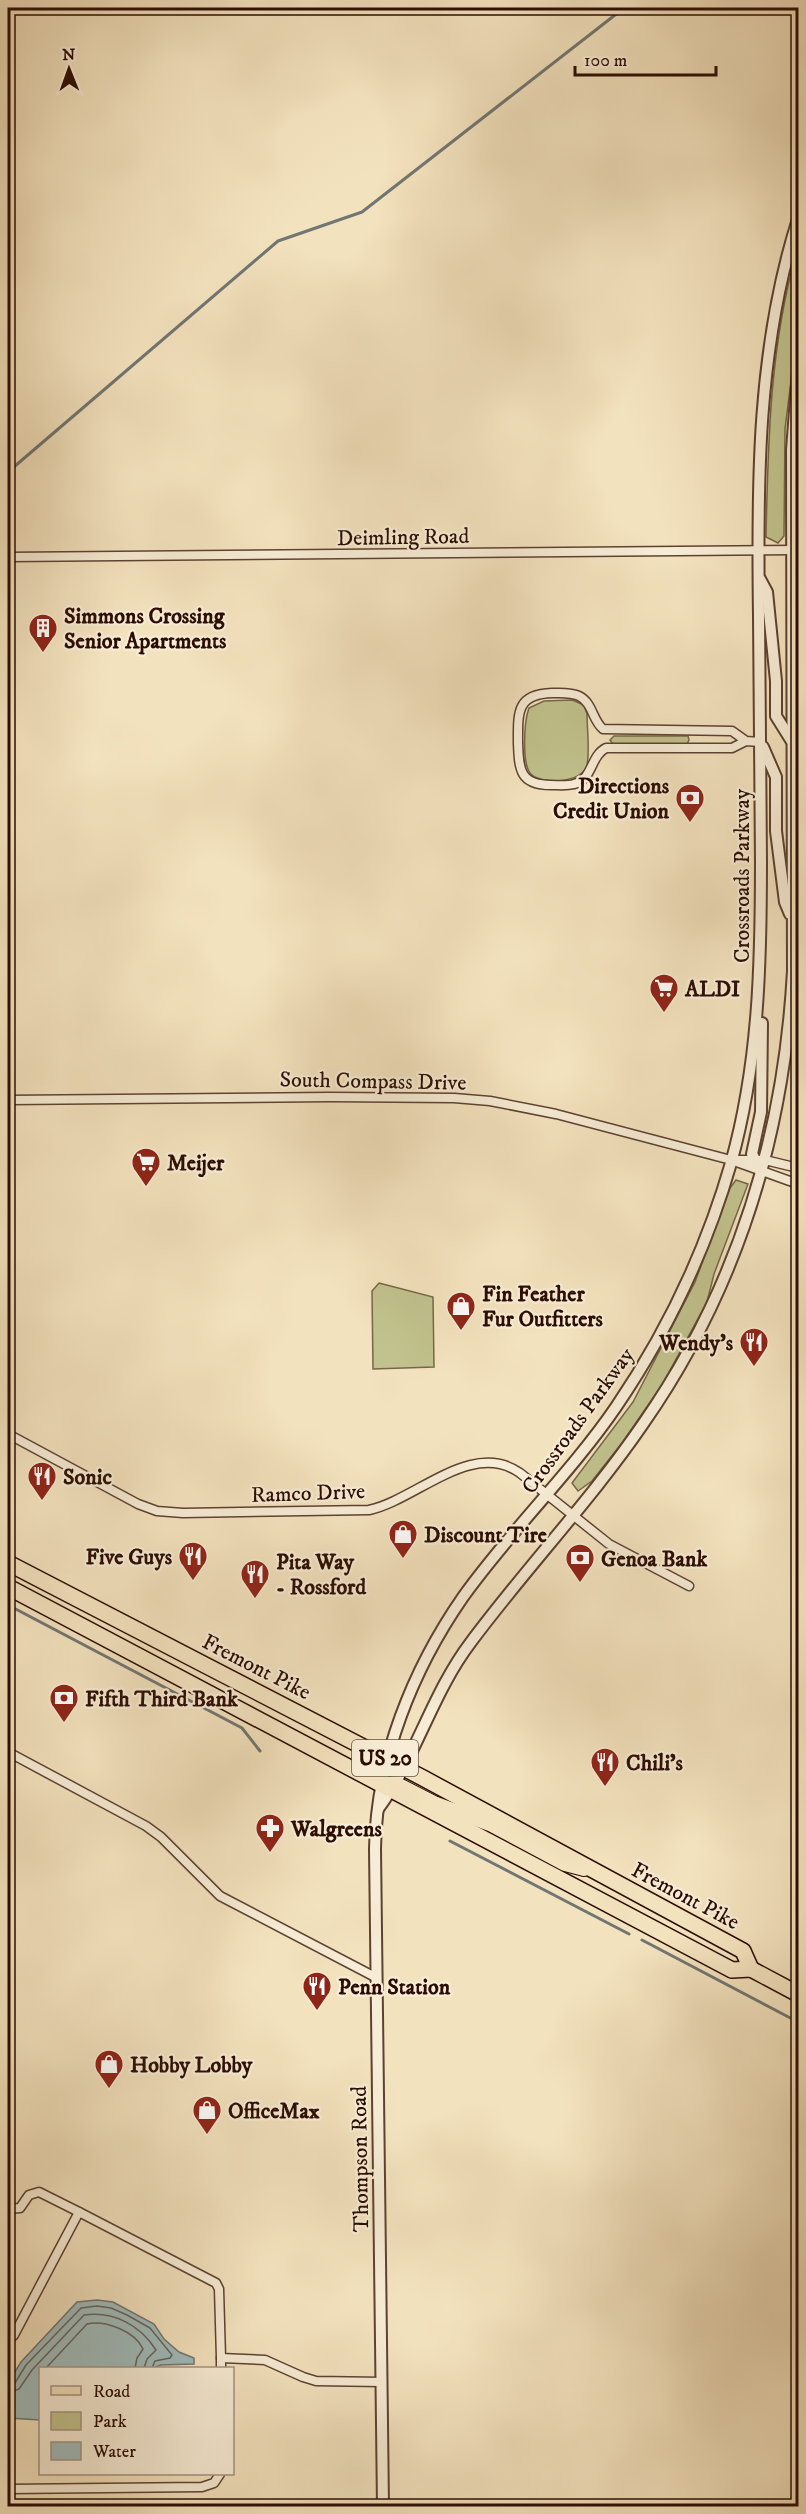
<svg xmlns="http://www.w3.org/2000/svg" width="806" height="2514" viewBox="0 0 806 2514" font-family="'IM FELL DW Pica',serif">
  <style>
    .green { fill: #c1c28d; stroke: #766748; stroke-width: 1.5 }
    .water { fill: #a0bcbc; stroke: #717672; stroke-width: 1.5 }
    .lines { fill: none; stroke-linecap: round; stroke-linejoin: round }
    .shore { stroke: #66645f; stroke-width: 1.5 }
    .stream { stroke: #717672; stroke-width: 3 }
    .minor-casing { stroke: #5d4231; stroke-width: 11 }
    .tertiary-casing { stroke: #5d4231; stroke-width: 14 }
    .primary-casing { stroke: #2b0c02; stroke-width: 16 }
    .trunk-casing { stroke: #2b0c02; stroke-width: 18 }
    .minor { stroke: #f7ecd5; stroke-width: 8 }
    .tertiary { stroke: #f7ecd5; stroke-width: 10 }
    .primary { stroke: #f3e2be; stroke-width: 14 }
    .trunk { stroke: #f3e2be; stroke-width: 15 }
    .labels { text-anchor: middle; stroke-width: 4.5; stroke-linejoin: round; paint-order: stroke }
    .shield { fill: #f7ecd5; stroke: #684f41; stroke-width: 1.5 }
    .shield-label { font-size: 21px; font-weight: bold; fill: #2b0c02 }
    .street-label { font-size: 22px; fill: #2b0c02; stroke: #f7ecd5 }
    .poi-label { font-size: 22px; font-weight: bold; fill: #2b0c02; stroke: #f7ecd5; text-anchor: start }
  </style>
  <rect width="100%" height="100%" fill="#f3e2be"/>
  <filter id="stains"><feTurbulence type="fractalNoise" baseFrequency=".00333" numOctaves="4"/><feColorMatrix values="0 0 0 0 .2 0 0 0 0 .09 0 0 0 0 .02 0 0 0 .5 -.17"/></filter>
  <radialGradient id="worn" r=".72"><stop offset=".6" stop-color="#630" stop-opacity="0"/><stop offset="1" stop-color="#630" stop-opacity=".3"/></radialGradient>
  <!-- green -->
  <g class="green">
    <path d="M798,247V325L785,429L784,536L778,543L766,537C768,439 770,342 798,247Z"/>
    <path d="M572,700L584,705L587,714C587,730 590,750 587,765C583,784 539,785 530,773C522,762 524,721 529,708L544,701Z"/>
    <polygon points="614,736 688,736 689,740 687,744 613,744 610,740"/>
    <polygon points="736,1180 748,1184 714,1274 707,1302 662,1385 622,1443 592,1481 578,1491 572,1483 633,1402 695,1282 730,1188"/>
    <polygon points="379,1283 433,1297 434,1367 373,1369 372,1291"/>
  </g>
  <!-- water -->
  <polygon class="water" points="97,2300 113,2302 154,2324 164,2339 179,2352 194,2358 194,2364 161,2365 153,2368 40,2368 40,2420 8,2418 8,2383 21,2362 77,2302"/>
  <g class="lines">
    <!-- shore -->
    <g class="shore">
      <path d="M46,2368L87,2324C105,2320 135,2331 143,2349L137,2358L135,2368"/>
      <polyline points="8,2386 15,2383 26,2365 81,2308 97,2306 111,2308 127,2315 150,2328 172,2355 170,2358 155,2361 152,2368"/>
      <path d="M8,2393L19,2389L32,2370L84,2315C114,2311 140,2325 156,2350L147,2359L144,2368"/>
    </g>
    <!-- stream -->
    <g class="stream">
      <polyline points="8,472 278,241 362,212 624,8"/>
      <polyline points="8,1605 242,1728 260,1751"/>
      <polyline points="450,1841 629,1934"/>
      <polyline points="642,1940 798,2022"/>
    </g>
    <!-- minor casing -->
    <g class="minor-casing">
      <g id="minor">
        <polyline points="8,557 798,550"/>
        <path d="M746,741L732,731L603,729C592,720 593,703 579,696C571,692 561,693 552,693C516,694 518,713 518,743C519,770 520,785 551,785C559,785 567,786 574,784C593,780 590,756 606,748H732L746,741L760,742"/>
        <polyline points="8,1100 330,1097 454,1098 490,1101 556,1114 731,1160 798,1184"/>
        <polyline points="738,1160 765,1160 798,1168"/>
        <path d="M8,1434L138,1504L157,1511L183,1513L369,1510C416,1500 472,1439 520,1473L609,1544L689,1586"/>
        <polyline points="8,1752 146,1826 161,1837 220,1896 377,1978"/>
        <polyline points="8,2209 20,2208 29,2195 39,2192 79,2212 14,2335 8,2341"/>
        <polyline points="79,2212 216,2283 219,2289 221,2358 265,2360 303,2377 316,2381 382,2382"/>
        <polyline points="221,2358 221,2368"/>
        <polyline points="8,2489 202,2487 214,2483 220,2474"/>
      </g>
    </g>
    <!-- tertiary casing -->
    <g class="tertiary-casing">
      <g id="tertiary">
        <polyline points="760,579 767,592 776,681 776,716 791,740"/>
        <polyline points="763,747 776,777 776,831 785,902 790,914"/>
        <polyline points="762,1172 752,1154 761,1112 762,1023"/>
        <path d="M378,1809C416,1758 432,1693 471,1642C526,1568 591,1500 643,1424C738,1288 784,1135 793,971L792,450L798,371"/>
        <path d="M383,2506L375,1849C376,1760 413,1669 463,1597C510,1531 570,1474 616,1407C667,1332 706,1250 731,1163C759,1063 761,963 761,861C760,779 760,698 759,616C757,483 757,348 798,219"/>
      </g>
    </g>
    <!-- primary casing -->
    <g class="primary-casing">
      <polyline id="primary" points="385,1784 395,1783 434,1803 492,1825 565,1864 584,1869"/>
    </g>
    <!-- trunk casing -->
    <g class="trunk-casing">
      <g id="trunk">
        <polyline points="8,1563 423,1778 743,1951 751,1969"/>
        <polyline points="8,1587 732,1970 751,1969"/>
        <polyline points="751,1969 798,1994"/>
      </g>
    </g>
    <!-- minor -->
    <use href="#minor" class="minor"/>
    <!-- tertiary -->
    <use href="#tertiary" class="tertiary"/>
    <!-- primary -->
    <use href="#primary" class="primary"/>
    <!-- trunk -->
    <use href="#trunk" class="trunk"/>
  </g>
  <!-- icons -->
  <defs>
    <g id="building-pin" transform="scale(1.5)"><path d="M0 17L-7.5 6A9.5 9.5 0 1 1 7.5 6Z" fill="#8f2418" stroke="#f7ecd5"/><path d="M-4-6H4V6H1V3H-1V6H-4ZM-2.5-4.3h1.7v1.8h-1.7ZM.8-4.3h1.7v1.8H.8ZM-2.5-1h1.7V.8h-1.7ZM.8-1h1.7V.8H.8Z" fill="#fff"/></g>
    <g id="bank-pin" transform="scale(1.5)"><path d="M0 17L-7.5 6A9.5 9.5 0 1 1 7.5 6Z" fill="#8f2418" stroke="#f7ecd5"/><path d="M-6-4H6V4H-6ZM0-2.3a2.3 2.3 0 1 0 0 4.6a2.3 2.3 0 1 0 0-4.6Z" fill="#fff"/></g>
    <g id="supermarket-pin" transform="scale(1.5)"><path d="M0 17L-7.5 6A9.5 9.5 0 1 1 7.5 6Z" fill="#8f2418" stroke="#f7ecd5"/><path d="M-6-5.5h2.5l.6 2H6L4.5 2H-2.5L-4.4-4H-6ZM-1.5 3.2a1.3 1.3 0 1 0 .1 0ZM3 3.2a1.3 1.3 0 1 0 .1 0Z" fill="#fff"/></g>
    <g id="shop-pin" transform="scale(1.5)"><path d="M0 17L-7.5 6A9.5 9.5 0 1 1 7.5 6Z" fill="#8f2418" stroke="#f7ecd5"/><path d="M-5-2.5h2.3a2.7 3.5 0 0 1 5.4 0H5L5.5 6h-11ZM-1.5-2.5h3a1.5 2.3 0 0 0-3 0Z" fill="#fff"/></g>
    <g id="restaurant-pin" transform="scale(1.5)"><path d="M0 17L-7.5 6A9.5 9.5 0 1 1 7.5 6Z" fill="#8f2418" stroke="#f7ecd5"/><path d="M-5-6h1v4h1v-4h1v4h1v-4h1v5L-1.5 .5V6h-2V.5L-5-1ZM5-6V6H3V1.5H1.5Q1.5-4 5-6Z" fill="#fff"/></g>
    <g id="pharmacy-pin" transform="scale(1.5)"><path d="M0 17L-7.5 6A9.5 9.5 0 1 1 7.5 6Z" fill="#8f2418" stroke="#f7ecd5"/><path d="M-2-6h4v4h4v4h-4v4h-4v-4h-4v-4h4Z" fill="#fff"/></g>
  </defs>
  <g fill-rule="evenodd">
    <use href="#building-pin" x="43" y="628"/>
    <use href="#bank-pin" x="690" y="798"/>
    <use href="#supermarket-pin" x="664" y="988"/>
    <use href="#supermarket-pin" x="146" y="1162"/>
    <use href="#shop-pin" x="461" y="1306"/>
    <use href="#restaurant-pin" x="754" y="1342"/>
    <use href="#restaurant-pin" x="42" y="1476"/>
    <use href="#shop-pin" x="403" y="1534"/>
    <use href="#restaurant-pin" x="193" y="1556"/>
    <use href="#bank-pin" x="580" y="1558"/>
    <use href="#restaurant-pin" x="255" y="1574"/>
    <use href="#bank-pin" x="64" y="1698"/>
    <use href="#restaurant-pin" x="605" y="1762"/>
    <use href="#pharmacy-pin" x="270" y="1828"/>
    <use href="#restaurant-pin" x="317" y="1986"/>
    <use href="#shop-pin" x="109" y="2064"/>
    <use href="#shop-pin" x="207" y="2110"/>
  </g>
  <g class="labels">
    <!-- shield labels -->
    <rect class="shield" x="352" y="1740" width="66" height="36" rx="4.5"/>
    <g class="shield-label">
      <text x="385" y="1765">US 20</text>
    </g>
    <!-- street labels -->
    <g class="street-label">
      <text transform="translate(403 536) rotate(-1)" y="8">Deimling Road</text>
      <text transform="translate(741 876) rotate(-90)" y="8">Crossroads Parkway</text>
      <text transform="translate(373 1080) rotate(1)" y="8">South Compass Drive</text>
      <text transform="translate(577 1420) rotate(-54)" y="8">Crossroads Parkway</text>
      <text transform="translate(308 1492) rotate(-2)" y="8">Ramco Drive</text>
      <text transform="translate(257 1666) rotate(27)" y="8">Fremont Pike</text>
      <text transform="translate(686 1895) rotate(28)" y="8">Fremont Pike</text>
      <text transform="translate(359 2159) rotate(-91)" y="8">Thompson Road</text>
    </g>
    <!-- poi labels -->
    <g class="poi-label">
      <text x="64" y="623">Simmons Crossing<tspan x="64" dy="25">Senior Apartments</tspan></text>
      <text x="669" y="793" text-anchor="end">Directions<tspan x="669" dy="25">Credit Union</tspan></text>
      <text x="685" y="996">ALDI</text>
      <text x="167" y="1170">Meijer</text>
      <text x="482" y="1301">Fin Feather<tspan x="482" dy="25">Fur Outfitters</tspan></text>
      <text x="733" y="1350" text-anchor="end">Wendy's</text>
      <text x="63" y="1484">Sonic</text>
      <text x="424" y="1542">Discount Tire</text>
      <text x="172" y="1564" text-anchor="end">Five Guys</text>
      <text x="601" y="1566">Genoa Bank</text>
      <text x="276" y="1569">Pita Way<tspan x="276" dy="25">- Rossford</tspan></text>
      <text x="85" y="1706">Fifth Third Bank</text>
      <text x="626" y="1770">Chili's</text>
      <text x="291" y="1836">Walgreens</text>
      <text x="338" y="1994">Penn Station</text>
      <text x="130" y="2072">Hobby Lobby</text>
      <text x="228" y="2118">OfficeMax</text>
    </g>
  </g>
  <!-- margin -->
  <rect width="806" height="2514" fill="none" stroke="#f3e2be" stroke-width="30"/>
  <rect x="9" y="9" width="788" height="2496" fill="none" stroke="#2b0c02" stroke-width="3"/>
  <rect x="15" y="15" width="776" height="2484" fill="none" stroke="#2b0c02" stroke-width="1.5"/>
  <!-- legend -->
  <rect x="39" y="2367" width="195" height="108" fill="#f7ecd5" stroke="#a59281" stroke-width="1.5"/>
  <rect x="51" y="2386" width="30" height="9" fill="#f3e2be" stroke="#a59281" stroke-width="1.5"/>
  <text x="93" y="2397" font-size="18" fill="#2b0c02">Road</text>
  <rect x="51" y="2412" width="30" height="18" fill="#c1c28d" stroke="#a59281" stroke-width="1.5"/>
  <text x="93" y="2427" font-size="18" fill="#2b0c02">Park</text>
  <rect x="51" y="2442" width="30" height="18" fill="#a0bcbc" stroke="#a59281" stroke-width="1.5"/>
  <text x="93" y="2457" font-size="18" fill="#2b0c02">Water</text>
  <!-- north arrow -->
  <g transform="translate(69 69) rotate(359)" stroke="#f7ecd5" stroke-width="4.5" paint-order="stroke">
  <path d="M0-4.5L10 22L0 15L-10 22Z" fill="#2b0c02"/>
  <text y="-9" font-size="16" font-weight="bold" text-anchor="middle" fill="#2b0c02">N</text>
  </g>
  <!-- scale -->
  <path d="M575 66v9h141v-9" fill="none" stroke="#2b0c02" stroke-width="3"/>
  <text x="584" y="66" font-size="18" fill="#2b0c02" stroke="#f7ecd5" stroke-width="4.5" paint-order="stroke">100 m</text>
  <rect width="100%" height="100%" filter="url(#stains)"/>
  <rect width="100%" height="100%" fill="url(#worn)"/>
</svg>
